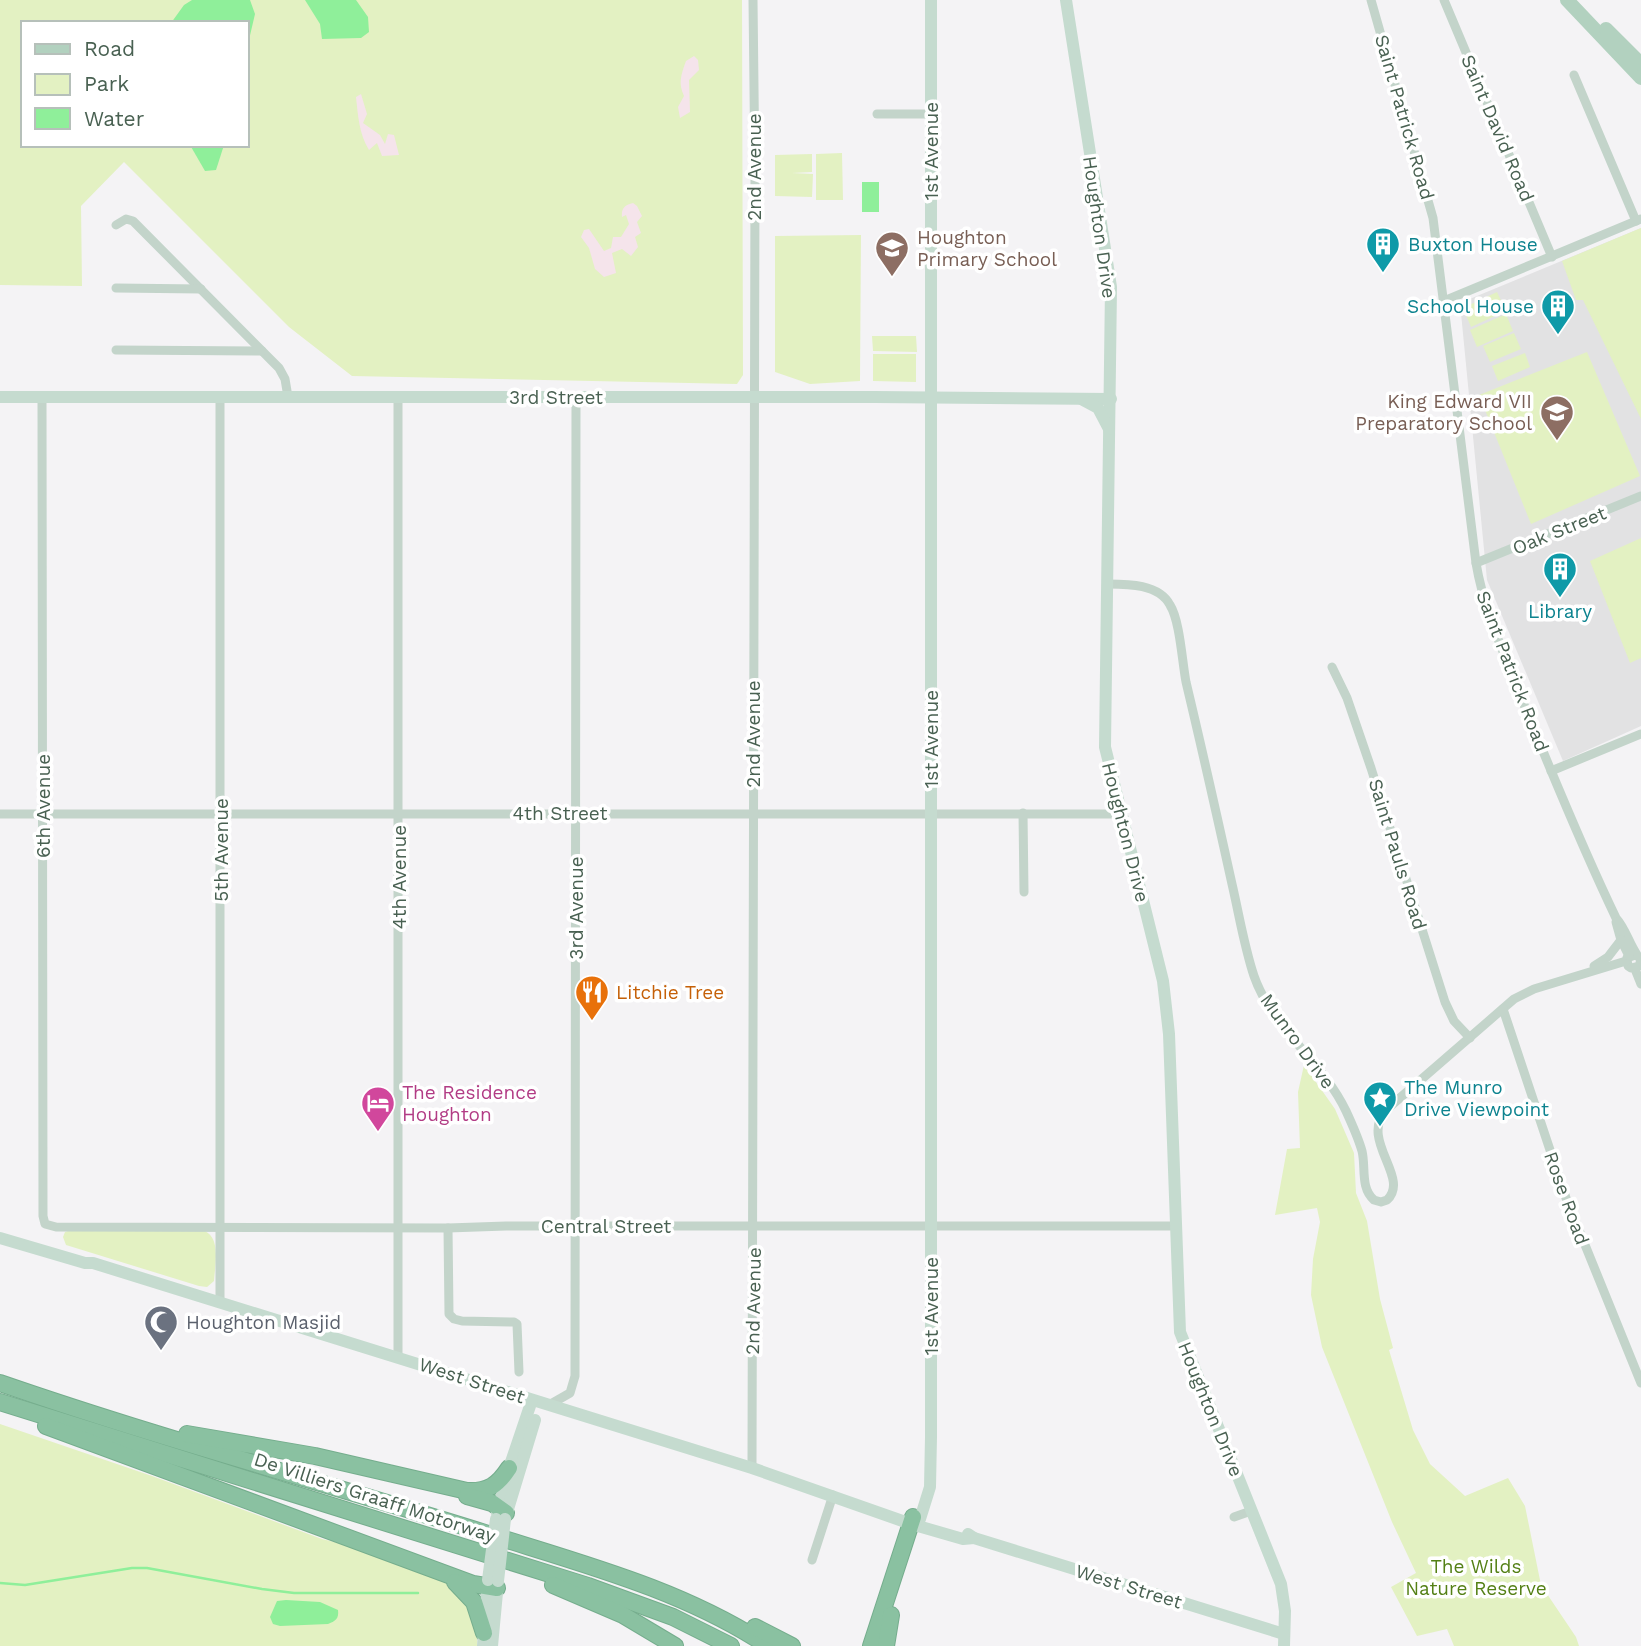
<svg xmlns="http://www.w3.org/2000/svg" width="1641" height="1646" viewBox="0 0 1641 1646" font-family="'Work Sans',sans-serif">
  <style>
    .education { fill: #e2e2e3 }
    .green { fill: #e3f1c2; fill-rule: evenodd }
    .sand { fill: #f5e4eb }
    .water { fill: #8fef9a }
    .lines { fill: none; stroke-linecap: round; stroke-linejoin: round }
    .stream { stroke: #8fef9a; stroke-width: 2.5 }
    .highway-casing { stroke: #75ad8d; stroke-width: 18 }
    .street { stroke: #c3d4ca; stroke-width: 9 }
    .secondary { stroke: #c5dbcf; stroke-width: 12 }
    .primary { stroke: #b2d1bf; stroke-width: 14 }
    .highway { stroke: #8ac1a1; stroke-width: 16 }
    .secondary-bridge { stroke: #c5dbcf; stroke-width: 12 }
    .labels { text-anchor: middle; stroke-width: 7; stroke-linejoin: round; paint-order: stroke }
    .street-label { font-size: 19px; fill: #496152; stroke: #fff }
    .education-label { font-size: 19px; fill: #785e54; stroke: #fff; text-anchor: start }
    .culture-label { font-size: 19px; fill: #0d838f; stroke: #fff; text-anchor: start }
    .food-label { font-size: 19px; fill: #c56008; stroke: #fff; text-anchor: start }
    .hotel-label { font-size: 19px; fill: #b23c85; stroke: #fff; text-anchor: start }
    .worship-label { font-size: 19px; fill: #5b616d; stroke: #fff; text-anchor: start }
    .park-label { font-size: 19px; fill: #548016; stroke: #fff }
  </style>
  <rect width="100%" height="100%" fill="#f4f3f5"/>
  <!-- education -->
  <polygon class="education" points="1641,228 1641,726 1563,761 1487,580 1460,303"/>
  <!-- green -->
  <g class="green">
    <path d="M0,0H742L743,375L737,384L352,376L289,327L124,162L81,206L82,286L0,285ZM23,23H247V145H23Z"/>
    <polygon points="842,153 843,200 816,200 816,154"/>
    <polygon points="812,154 812,172 792,173 813,174 812,197 775,196 775,155"/>
    <polygon points="1641,228 1641,419 1583,300 1576,300 1562,261"/>
    <polygon points="861,235 860,381 810,384 775,372 775,236"/>
    <polygon points="1497,292 1506,311 1471,327 1463,308"/>
    <polygon points="1506,314 1513,331 1477,347 1470,330"/>
    <polygon points="1514,333 1521,349 1490,362 1483,346"/>
    <polygon points="872,336 916,336 917,352 873,351"/>
    <polygon points="1587,352 1640,476 1531,524 1479,395"/>
    <polygon points="1525,353 1530,367 1498,381 1492,366"/>
    <polygon points="873,354 916,354 916,382 873,381"/>
    <polygon points="1641,538 1641,658 1630,663 1590,561"/>
    <polygon points="1304,1065 1335,1109 1354,1153 1356,1193 1367,1221 1380,1299 1393,1348 1389,1350 1413,1430 1430,1464 1465,1496 1508,1478 1525,1506 1541,1585 1576,1637 1579,1646 1454,1646 1447,1629 1417,1636 1391,1587 1416,1573 1392,1522 1322,1347 1311,1295 1313,1259 1320,1222 1317,1208 1275,1215 1287,1149 1300,1148 1298,1092"/>
    <path d="M71,1230L205,1231C221,1239 215,1265 214,1281L207,1287L199,1286L66,1245L63,1237L65,1232Z"/>
    <polygon points="0,1424 152,1476 322,1539 364,1549 437,1575 462,1592 478,1625 477,1646 0,1646"/>
  </g>
  <!-- sand -->
  <g class="sand">
    <path d="M694,56L698,60L699,70L689,80L690,112L680,118L678,107L684,96C678,83 681,75 686,61Z"/>
    <path d="M361,94L367,114L363,123L380,135L385,144L388,134L394,135L399,155L382,156L377,143L369,150C359,134 358,115 356,97Z"/>
    <path d="M633,203L637,206L642,216L637,222L641,233L635,237L638,247L631,256L622,249L612,253L616,273L604,277L595,269L589,248L581,237L584,230L589,229L604,251L611,248L613,237H621L629,224L626,215L622,217C621,208 625,205 633,203Z"/>
  </g>
  <!-- water -->
  <g class="water">
    <polygon points="192,0 250,0 255,14 248,44 247,45 247,23 171,23 184,5"/>
    <polygon points="305,0 356,0 368,17 369,32 361,38 322,39 320,24"/>
    <polygon points="190,145 224,145 216,170 205,171"/>
    <rect x="862" y="182" width="17" height="30"/>
    <path d="M286,1600L320,1602L338,1610C339,1618 336,1621 328,1624L280,1626L273,1624L270,1617L277,1601Z"/>
  </g>
  <g class="lines">
    <!-- stream -->
    <polyline class="stream" points="0,1583 25,1585 132,1568 147,1568 262,1589 294,1593 418,1593"/>
    <!-- highway casing -->
    <g class="highway-casing">
      <g id="highway">
        <path d="M0,1383C159,1438 322,1482 482,1532C579,1563 682,1589 768,1646"/>
        <polyline points="0,1402 588,1586 673,1617 731,1646"/>
        <polyline points="46,1426 473,1584 497,1588"/>
        <path d="M187,1434L315,1456L467,1491C488,1492 498,1485 509,1468"/>
        <polyline points="467,1496 492,1503 506,1513"/>
        <polyline points="455,1582 474,1602 484,1633"/>
        <polyline points="553,1585 623,1615 675,1646"/>
        <polyline points="755,1627 792,1646"/>
        <polyline points="871,1646 913,1517"/>
        <polyline points="886,1646 891,1615"/>
      </g>
    </g>
    <!-- street -->
    <g class="street">
      <path d="M1371,0L1433,218L1476,563C1484,611 1505,655 1522,700C1552,774 1582,847 1616,918C1627,930 1630,948 1641,960L1639,966L1631,968L1628,966L1627,958L1635,955"/>
      <polyline points="1444,0 1552,257"/>
      <polyline points="1574,75 1636,221"/>
      <polyline points="877,114 931,114"/>
      <polyline points="116,225 126,219 133,221 279,368 285,379 288,397"/>
      <polyline points="116,288 201,289"/>
      <polyline points="1444,301 1641,219"/>
      <polyline points="116,350 262,351"/>
      <polyline points="42,397 43,1216 45,1224 56,1227 448,1228 506,1226 1175,1226"/>
      <polyline points="220,397 220,1302"/>
      <polyline points="1476,563 1641,496"/>
      <path d="M1108,584C1128,584 1159,584 1170,605C1180,621 1182,661 1186,682C1202,749 1217,816 1232,884C1239,914 1244,946 1254,976C1272,1028 1323,1062 1346,1111C1352,1124 1358,1137 1362,1151C1366,1167 1360,1188 1374,1200L1381,1202L1387,1200C1411,1178 1359,1140 1386,1110L1514,999L1534,989L1626,961"/>
      <polyline points="1332,667 1347,698 1371,768 1445,1002 1454,1021 1470,1038"/>
      <polyline points="1551,771 1641,734"/>
      <polyline points="1023,813 1024,892"/>
      <polyline points="0,814 1121,814"/>
      <polyline points="1616,922 1621,940 1629,956"/>
      <polyline points="1594,966 1608,957 1621,940"/>
      <polyline points="1635,969 1641,984"/>
      <polyline points="1503,1009 1566,1198 1641,1383"/>
      <polyline points="448,1228 449,1314 454,1319 462,1321 514,1322 517,1324 519,1372"/>
      <polyline points="398,1356 398,397"/>
      <polyline points="549,1405 570,1393 575,1376 576,397"/>
      <polyline points="752,1468 755,177 753,0"/>
      <polyline points="1234,1517 1251,1511"/>
      <polyline points="812,1560 833,1495"/>
    </g>
    <!-- secondary -->
    <g class="secondary">
      <polyline points="1066,0 1111,287 1105,747 1163,981 1169,1034 1180,1332 1281,1584 1285,1611 1284,1646"/>
      <polyline points="0,397 875,397 1111,399"/>
      <polyline points="1083,400 1098,408 1109,429"/>
      <polyline points="0,1238 85,1263 93,1263 752,1468 911,1524 963,1539 974,1538"/>
      <polyline points="497,1513 509,1468 532,1400"/>
      <polyline points="505,1519 535,1420"/>
      <polyline points="920,1519 930,1487 931,1437 931,0"/>
      <polyline points="968,1534 974,1538 1284,1634"/>
      <polyline points="483,1646 488,1580"/>
      <polyline points="492,1646 498,1582"/>
    </g>
    <!-- primary -->
    <g class="primary">
      <polyline points="1567,0 1641,78"/>
      <polyline points="1606,29 1641,64"/>
    </g>
    <!-- highway -->
    <use href="#highway" class="highway"/>
    <!-- secondary-bridge -->
    <g class="secondary-bridge">
      <polyline points="488,1580 496,1519"/>
      <polyline points="498,1581 505,1519"/>
    </g>
  </g>
  <!-- icons -->
  <defs>
    <g id="building-pin" transform="scale(1.75)"><path d="M0 17L-7.5 6A9.5 9.5 0 1 1 7.5 6Z" fill="#0f9aa8" stroke="#fff"/><path d="M-4-6H4V6H1V3H-1V6H-4ZM-2.5-4.3h1.7v1.8h-1.7ZM.8-4.3h1.7v1.8H.8ZM-2.5-1h1.7V.8h-1.7ZM.8-1h1.7V.8H.8Z" fill="#fff"/></g>
    <g id="school-pin" transform="scale(1.75)"><path d="M0 17L-7.5 6A9.5 9.5 0 1 1 7.5 6Z" fill="#8d6e63" stroke="#fff"/><path d="M0-5L7-2L0 1L-7-2ZM-4 1L0 2.5L4 1V4Q0 6-4 4Z" fill="#fff"/></g>
    <g id="restaurant-pin" transform="scale(1.75)"><path d="M0 17L-7.5 6A9.5 9.5 0 1 1 7.5 6Z" fill="#e8710a" stroke="#fff"/><path d="M-5-6h1v4h1v-4h1v4h1v-4h1v5L-1.5 .5V6h-2V.5L-5-1ZM5-6V6H3V1.5H1.5Q1.5-4 5-6Z" fill="#fff"/></g>
    <g id="sight-pin" transform="scale(1.75)"><path d="M0 17L-7.5 6A9.5 9.5 0 1 1 7.5 6Z" fill="#0f9aa8" stroke="#fff"/><path d="M0-6L1.8-2.2L6-1.7L2.9 1.2L3.7 5.4L0 3.3L-3.7 5.4L-2.9 1.2L-6-1.7L-1.8-2.2Z" fill="#fff"/></g>
    <g id="hotel-pin" transform="scale(1.75)"><path d="M0 17L-7.5 6A9.5 9.5 0 1 1 7.5 6Z" fill="#d1479c" stroke="#fff"/><path d="M-6-4.5h1.5V1H6V5H4.5V3h-9V5H-6ZM-4 0a1.8 1.8 0 1 1 3.6 0ZM.5 0V-2.5h3Q6-2.5 6 0Z" fill="#fff"/></g>
    <g id="mosque-pin" transform="scale(1.75)"><path d="M0 17L-7.5 6A9.5 9.5 0 1 1 7.5 6Z" fill="#6b7280" stroke="#fff"/><path d="M3.5-4.9A6 6 0 1 0 3.5 4.9A5 5 0 1 1 3.5-4.9Z" fill="#fff"/></g>
  </defs>
  <g fill-rule="evenodd">
    <use href="#building-pin" x="1383" y="244"/>
    <use href="#school-pin" x="892" y="248"/>
    <use href="#building-pin" x="1558" y="306"/>
    <use href="#school-pin" x="1557" y="412"/>
    <use href="#building-pin" x="1560" y="569"/>
    <use href="#restaurant-pin" x="592" y="992"/>
    <use href="#sight-pin" x="1380" y="1098"/>
    <use href="#hotel-pin" x="378" y="1103"/>
    <use href="#mosque-pin" x="161" y="1322"/>
  </g>
  <g class="labels">
    <!-- street labels -->
    <g class="street-label">
      <text transform="translate(1405 117) rotate(74)" y="7">Saint Patrick Road</text>
      <text transform="translate(1498 128) rotate(67)" y="7">Saint David Road</text>
      <text transform="translate(931 151) rotate(-90)" y="7">1st Avenue</text>
      <text transform="translate(754 167) rotate(-90)" y="7">2nd Avenue</text>
      <text transform="translate(1100 227) rotate(82)" y="7">Houghton Drive</text>
      <text x="556" y="404">3rd Street</text>
      <text transform="translate(1559 530) rotate(-22)" y="7">Oak Street</text>
      <text transform="translate(1513 671) rotate(69)" y="7">Saint Patrick Road</text>
      <text transform="translate(753 734) rotate(-90)" y="7">2nd Avenue</text>
      <text transform="translate(931 739) rotate(-90)" y="7">1st Avenue</text>
      <text transform="translate(43 806) rotate(-90)" y="7">6th Avenue</text>
      <text x="560" y="820">4th Street</text>
      <text transform="translate(1126 832) rotate(76)" y="7">Houghton Drive</text>
      <text transform="translate(221 850) rotate(-90)" y="7">5th Avenue</text>
      <text transform="translate(1398 854) rotate(73)" y="7">Saint Pauls Road</text>
      <text transform="translate(399 877) rotate(-90)" y="7">4th Avenue</text>
      <text transform="translate(576 908) rotate(-90)" y="7">3rd Avenue</text>
      <text transform="translate(1298 1041) rotate(54)" y="7">Munro Drive</text>
      <text transform="translate(1567 1198) rotate(70)" y="7">Rose Road</text>
      <text x="606" y="1233">Central Street</text>
      <text transform="translate(753 1301) rotate(-89)" y="7">2nd Avenue</text>
      <text transform="translate(931 1306) rotate(-90)" y="7">1st Avenue</text>
      <text transform="translate(472 1380) rotate(18)" y="7">West Street</text>
      <text transform="translate(1211 1409) rotate(68)" y="7">Houghton Drive</text>
      <text transform="translate(375 1497) rotate(18)" y="7">De Villiers Graaff Motorway</text>
      <text transform="translate(1129 1586) rotate(17)" y="7">West Street</text>
    </g>
    <!-- education labels -->
    <g class="education-label">
      <text x="917" y="244">Houghton<tspan x="917" dy="22">Primary School</tspan></text>
      <text x="1532" y="408" text-anchor="end">King Edward VII<tspan x="1532" dy="22">Preparatory School</tspan></text>
    </g>
    <!-- culture labels -->
    <g class="culture-label">
      <text x="1408" y="251">Buxton House</text>
      <text x="1534" y="313" text-anchor="end">School House</text>
      <text x="1560" y="618" text-anchor="middle">Library</text>
      <text x="1404" y="1094">The Munro<tspan x="1404" dy="22">Drive Viewpoint</tspan></text>
    </g>
    <!-- food labels -->
    <g class="food-label">
      <text x="616" y="999">Litchie Tree</text>
    </g>
    <!-- hotel labels -->
    <g class="hotel-label">
      <text x="402" y="1099">The Residence<tspan x="402" dy="22">Houghton</tspan></text>
    </g>
    <!-- worship labels -->
    <g class="worship-label">
      <text x="186" y="1329">Houghton Masjid</text>
    </g>
    <!-- park labels -->
    <g class="park-label">
      <text x="1476" y="1573">The Wilds<tspan x="1476" dy="22">Nature Reserve</tspan></text>
    </g>
  </g>
  <!-- legend -->
  <rect x="21" y="21" width="228" height="126" fill="#ffffff" stroke="#b6c0ba" stroke-width="2"/>
  <rect x="35" y="44" width="35" height="10" fill="#b2d1bf" stroke="#b6c0ba" stroke-width="2"/>
  <text x="84" y="56" font-size="21" fill="#496152">Road</text>
  <rect x="35" y="74" width="35" height="21" fill="#e3f1c2" stroke="#b6c0ba" stroke-width="2"/>
  <text x="84" y="91" font-size="21" fill="#496152">Park</text>
  <rect x="35" y="108" width="35" height="21" fill="#8fef9a" stroke="#b6c0ba" stroke-width="2"/>
  <text x="84" y="126" font-size="21" fill="#496152">Water</text>
</svg>
